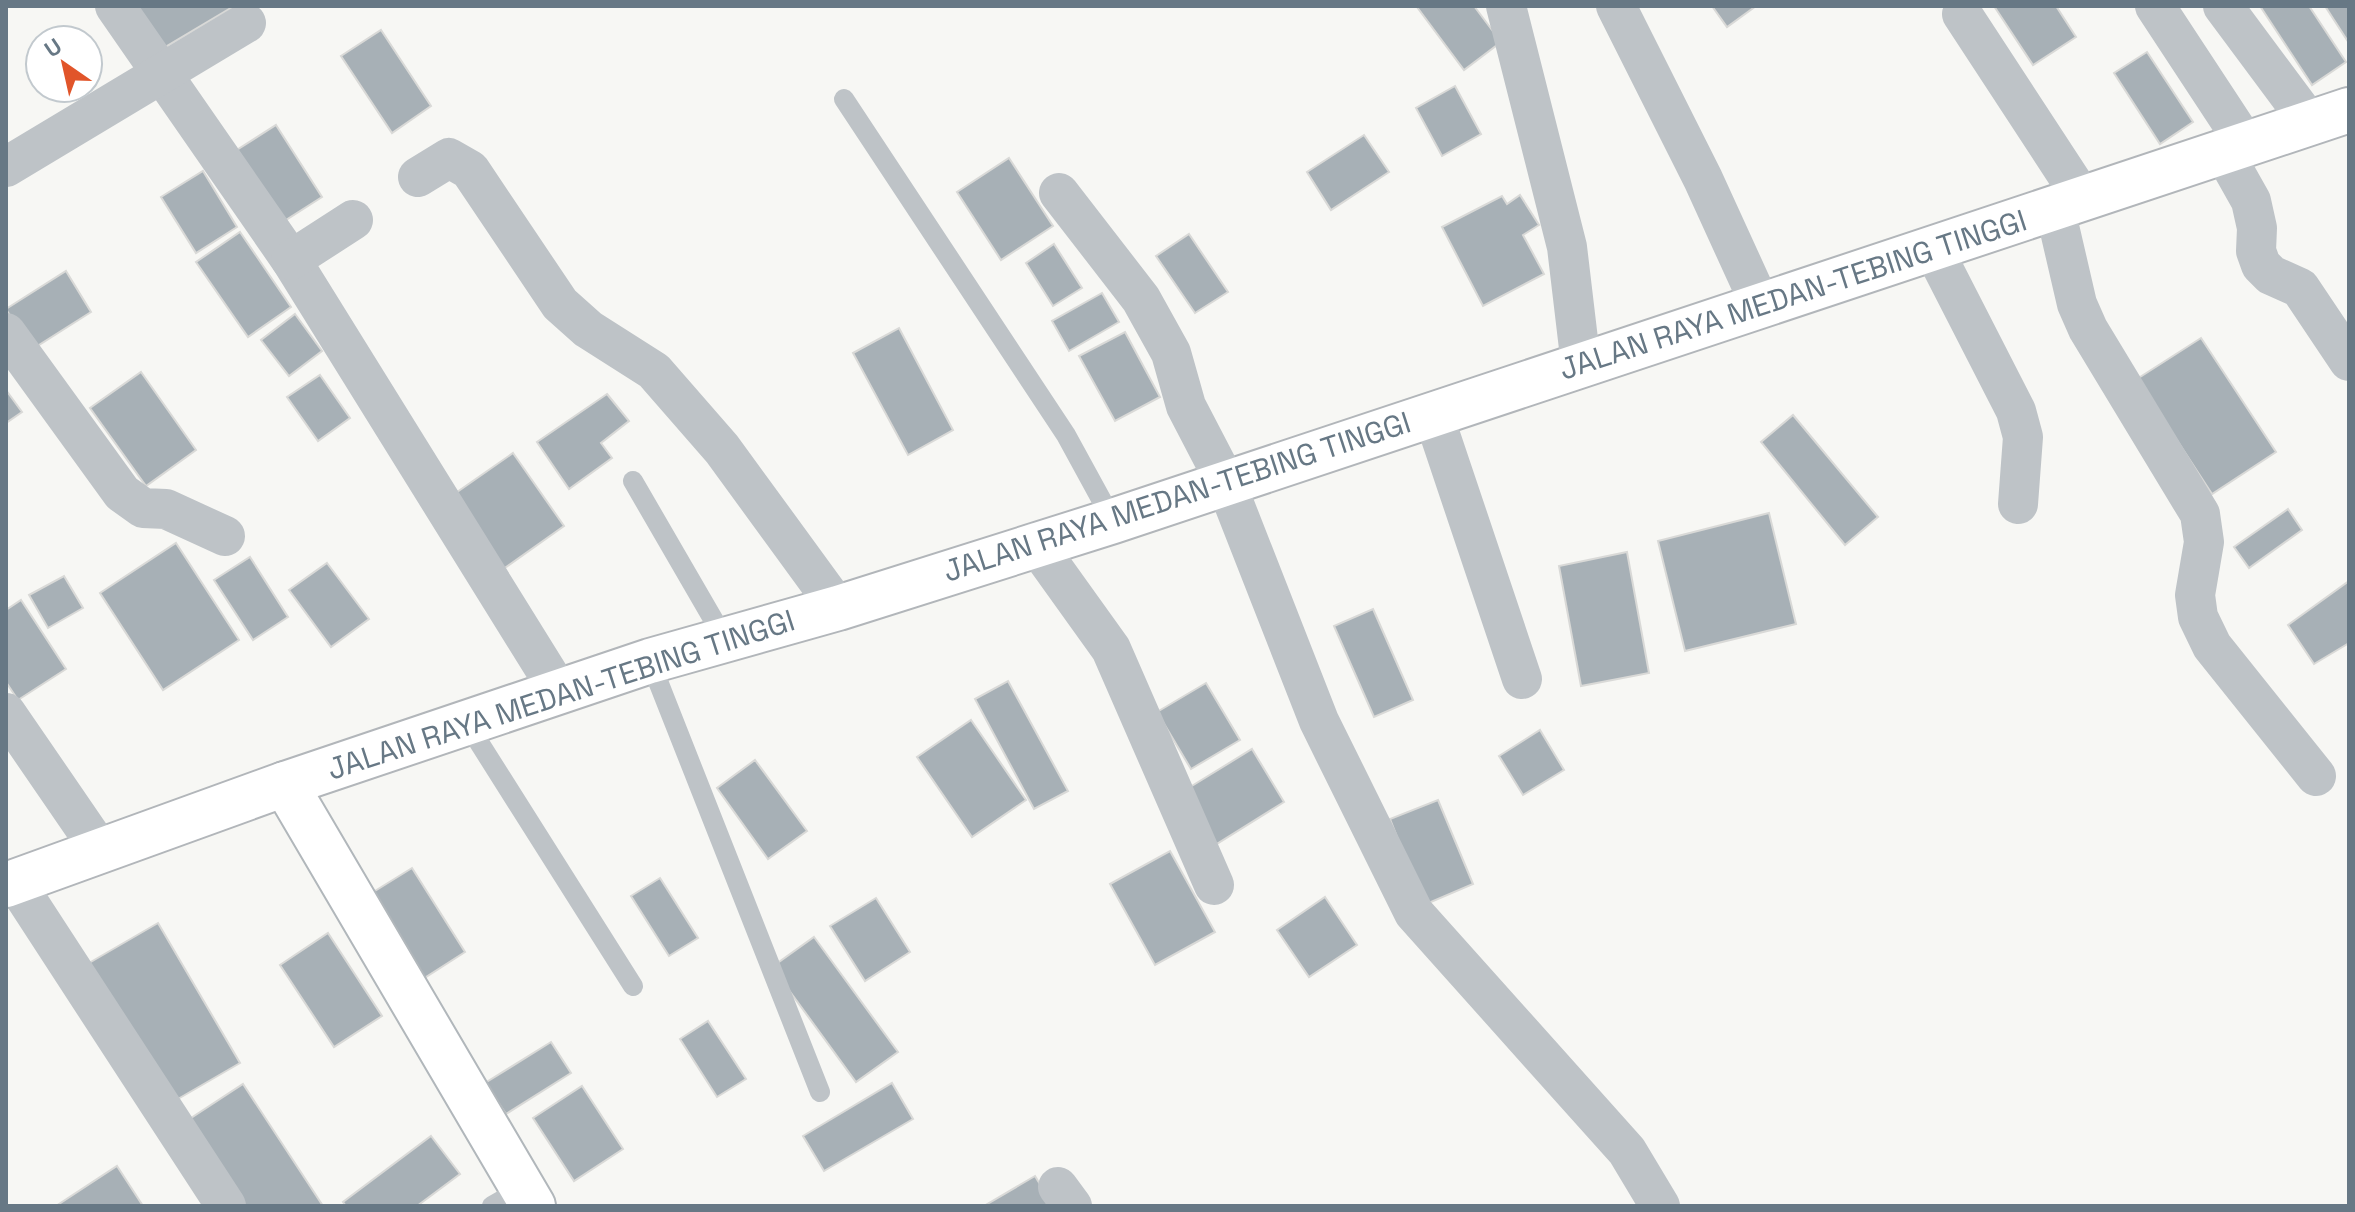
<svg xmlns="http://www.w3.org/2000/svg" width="2355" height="1212" viewBox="0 0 2355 1212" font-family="'Space Grotesk',sans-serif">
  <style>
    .building { fill: #a7b0b6; stroke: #d9d9d7; stroke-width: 2 }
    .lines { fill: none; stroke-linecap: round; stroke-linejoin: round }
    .secondary-casing { stroke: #b1b7bb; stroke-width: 48 }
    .highway-casing { stroke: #b2b6ba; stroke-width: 48 }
    .lane { stroke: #bec3c7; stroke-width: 20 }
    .street { stroke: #bec3c7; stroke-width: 40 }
    .secondary { stroke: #fff; stroke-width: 44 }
    .highway { stroke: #fff; stroke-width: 44 }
    .labels { text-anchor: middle; stroke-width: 8; stroke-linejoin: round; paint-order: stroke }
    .street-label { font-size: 30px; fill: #677885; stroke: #fff }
  </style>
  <rect width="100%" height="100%" fill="#f7f7f4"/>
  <!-- building -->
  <g class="building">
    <polygon points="129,6 234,6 155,53"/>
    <polygon points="1474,6 1501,42 1464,70 1417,7"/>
    <polygon points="1712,6 1756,6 1727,27"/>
    <polygon points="1994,6 2056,6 2076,37 2033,65"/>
    <polygon points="2260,6 2309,6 2346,62 2312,85"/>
    <polygon points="2325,6 2349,6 2349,43"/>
    <polygon points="381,30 431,106 392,133 341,56"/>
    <polygon points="2147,52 2193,122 2160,144 2114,73"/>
    <polygon points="1455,86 1481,134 1442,156 1416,108"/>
    <polygon points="276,125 322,197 278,225 232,153"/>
    <polygon points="1364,135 1389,172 1331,210 1307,172"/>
    <polygon points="1009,158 1053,226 1001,260 957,192"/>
    <polygon points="203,171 237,227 196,253 161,197"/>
    <polygon points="1520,195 1539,225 1523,235 1544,274 1483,306 1442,227 1502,196 1507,204"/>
    <polygon points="240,232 291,307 248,337 196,262"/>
    <polygon points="1189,234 1228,292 1195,313 1156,256"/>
    <polygon points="1054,244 1082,288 1053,306 1026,263"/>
    <polygon points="66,271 91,312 31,350 6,309"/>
    <polygon points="1102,293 1119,322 1069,351 1052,321"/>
    <polygon points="295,314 322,351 289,376 261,340"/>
    <polygon points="899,328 953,430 908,455 853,353"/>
    <polygon points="1125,332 1160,397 1115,421 1079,356"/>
    <polygon points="2201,338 2276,452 2212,494 2137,379"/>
    <polygon points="141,372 196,450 146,486 90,408"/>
    <polygon points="320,375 350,418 318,441 287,397"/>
    <polygon points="6,390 22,412 6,423"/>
    <polygon points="607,394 629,421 601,443 612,458 569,489 537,442"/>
    <polygon points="1793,415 1878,517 1845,545 1761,442"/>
    <polygon points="513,453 564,526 502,570 450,497"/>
    <polygon points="2288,509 2302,530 2249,568 2234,547"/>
    <polygon points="1769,513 1796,624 1685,651 1658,541"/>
    <polygon points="176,543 239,640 163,690 100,593"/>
    <polygon points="1627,552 1649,673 1581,686 1559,566"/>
    <polygon points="250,557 288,617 253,640 214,580"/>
    <polygon points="327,563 369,619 331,647 289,590"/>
    <polygon points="64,576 83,608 48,628 29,595"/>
    <polygon points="2349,581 2349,643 2314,664 2288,625"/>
    <polygon points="21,600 66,669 18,700 6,682 6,610"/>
    <polygon points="1373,609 1413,700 1374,717 1334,626"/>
    <polygon points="1008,681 1068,791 1034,809 975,699"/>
    <polygon points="1206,683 1240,740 1191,769 1157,712"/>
    <polygon points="971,720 1026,800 972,837 917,757"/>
    <polygon points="1540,730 1564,770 1523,795 1499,756"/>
    <polygon points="1252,749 1284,802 1215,845 1182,792"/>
    <polygon points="755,760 807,831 768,859 717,788"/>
    <polygon points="1438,800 1473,884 1424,905 1390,819"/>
    <polygon points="1170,851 1215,932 1155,965 1110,884"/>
    <polygon points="412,868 465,952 415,984 362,899"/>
    <polygon points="660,878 698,938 669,956 631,896"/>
    <polygon points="1325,897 1357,945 1309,977 1277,930"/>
    <polygon points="876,898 910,952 865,981 830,926"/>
    <polygon points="158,923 240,1063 171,1103 89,963"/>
    <polygon points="328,933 382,1016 334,1047 280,965"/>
    <polygon points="814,937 898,1052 856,1082 772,967"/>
    <polygon points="708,1021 746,1079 717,1097 680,1039"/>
    <polygon points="551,1042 571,1073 506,1114 485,1083"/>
    <polygon points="892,1083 913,1119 824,1171 803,1136"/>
    <polygon points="243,1084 323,1206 245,1206 188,1120"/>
    <polygon points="582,1086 623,1149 574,1181 533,1118"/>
    <polygon points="431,1136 460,1174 417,1206 346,1206 343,1202"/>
    <polygon points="117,1166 143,1206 56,1206"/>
    <polygon points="1035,1176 1053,1206 984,1206"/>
  </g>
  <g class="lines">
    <!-- secondary casing -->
    <g class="secondary-casing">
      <polyline id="secondary" points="285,784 533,1206"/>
    </g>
    <!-- highway casing -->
    <g class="highway-casing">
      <polyline id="highway" points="6,885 285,784 650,661 838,608 1113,521 2349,110"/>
    </g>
    <!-- lane -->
    <g class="lane">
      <polyline points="844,99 1066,435 1113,521"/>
      <polyline points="633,481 724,638"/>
      <polyline points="650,661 820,1092"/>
      <polyline points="468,725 633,986"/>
      <polyline points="492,1206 522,1189"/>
    </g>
    <!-- street -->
    <g class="street">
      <polyline points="115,6 291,260 560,693"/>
      <polyline points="1506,6 1567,247 1581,365"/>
      <polyline points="1616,6 1703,179 1761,306"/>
      <polyline points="2155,6 2247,146"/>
      <polyline points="2223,6 2310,123"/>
      <polyline points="1962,14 2083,199"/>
      <polyline points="2224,153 2251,201 2257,228 2256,251 2261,265 2271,275 2300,288 2349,361"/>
      <polyline points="6,167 246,23"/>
      <polyline points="418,177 449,158 470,170 560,304 588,329 654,371 722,449 838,608"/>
      <polyline points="1059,193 1141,299 1171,353 1186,406 1225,481 1319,721 1414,913 1627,1151 1660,1206"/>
      <polyline points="2055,209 2077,304 2088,329 2200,514 2204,542 2195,595 2198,617 2212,646 2316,776"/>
      <polyline points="1933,249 2016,411 2023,437 2018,504"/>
      <polyline points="291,260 353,220"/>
      <polyline points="6,333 122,493 143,508 166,509 225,536"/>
      <polyline points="1433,414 1522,679"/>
      <polyline points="1035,543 1111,649 1214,885"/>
      <polyline points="6,713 100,850"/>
      <polyline points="15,882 226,1206"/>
      <polyline points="1058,1187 1072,1206"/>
    </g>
    <!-- secondary -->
    <use href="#secondary" class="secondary"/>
    <!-- highway -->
    <use href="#highway" class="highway"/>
  </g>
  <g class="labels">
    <!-- street labels -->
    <g class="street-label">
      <text transform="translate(1793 295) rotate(-18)" y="10">JALAN RAYA MEDAN-TEBING TINGGI</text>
      <text transform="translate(1177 497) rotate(-18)" y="10">JALAN RAYA MEDAN-TEBING TINGGI</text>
      <text transform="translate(561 695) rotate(-18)" y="10">JALAN RAYA MEDAN-TEBING TINGGI</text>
    </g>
  </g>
  <!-- border -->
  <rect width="2355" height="1212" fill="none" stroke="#677885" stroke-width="16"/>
  <!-- north arrow -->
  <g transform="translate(64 64) rotate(326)"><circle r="38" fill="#ffffff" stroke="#c2c9ce" stroke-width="2"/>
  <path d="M0-6L14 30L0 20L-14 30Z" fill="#e1552a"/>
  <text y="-12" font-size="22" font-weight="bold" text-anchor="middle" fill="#677885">U</text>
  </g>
</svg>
